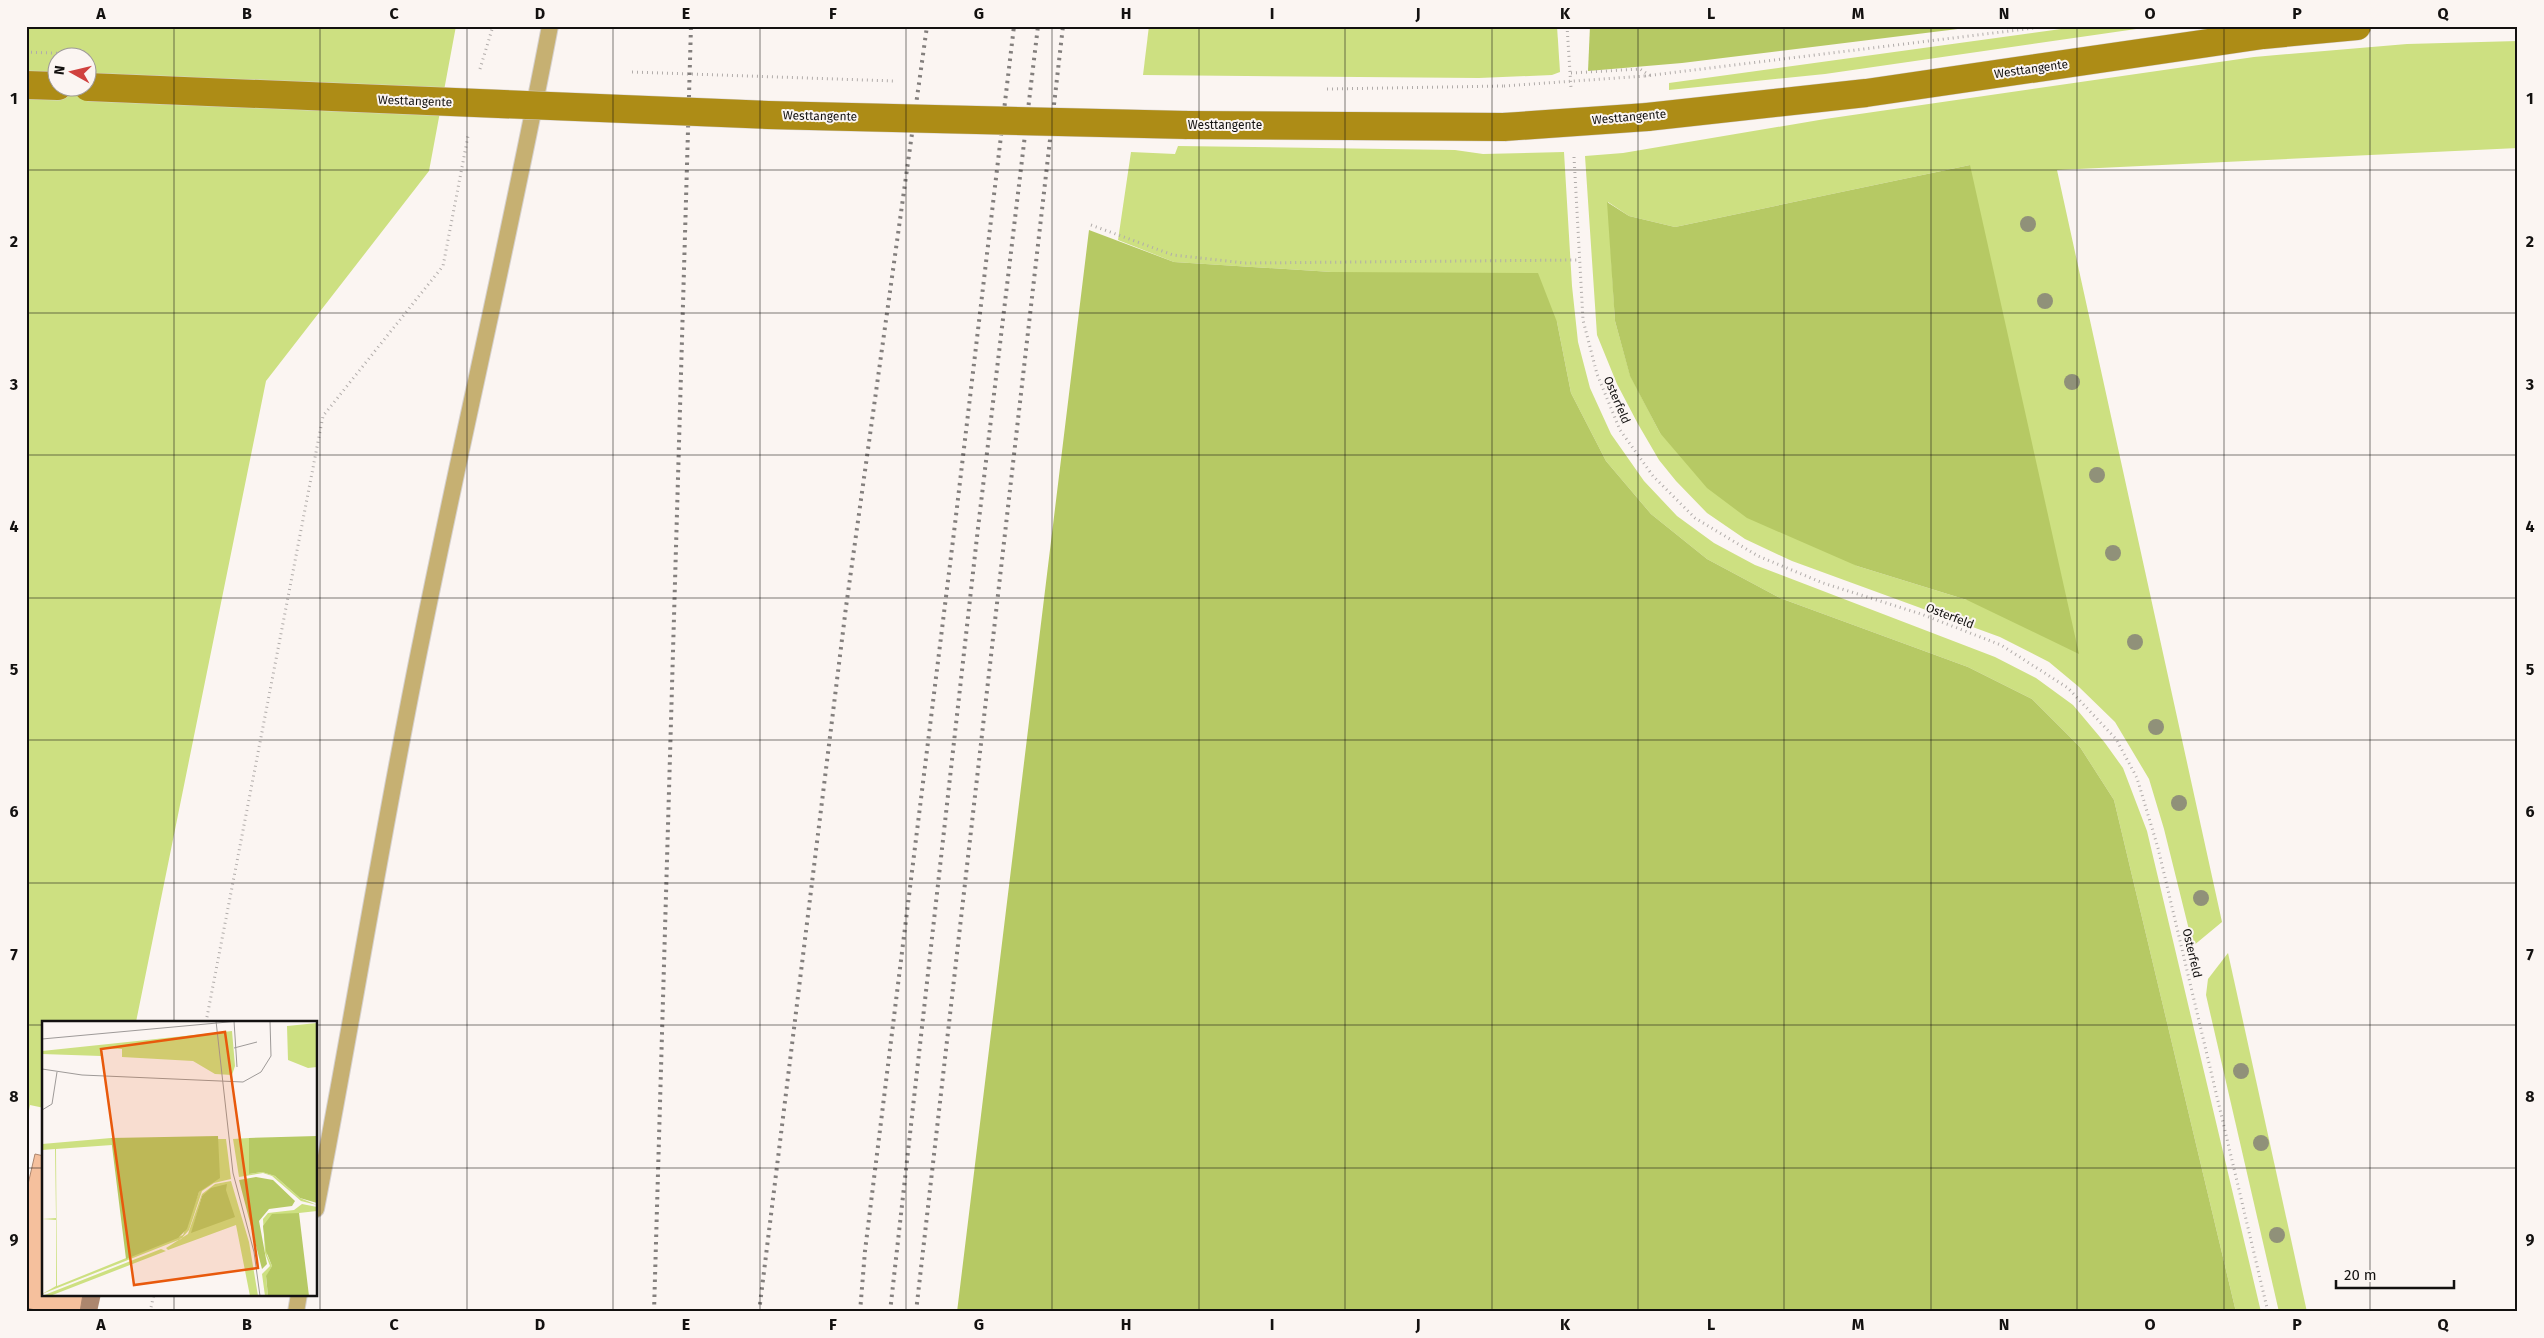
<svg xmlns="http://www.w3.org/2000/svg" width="2544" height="1338" viewBox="0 0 2544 1338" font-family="'Fira Sans',sans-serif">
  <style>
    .green { fill: #cde081; fill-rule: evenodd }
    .forest { fill: #b6c964 }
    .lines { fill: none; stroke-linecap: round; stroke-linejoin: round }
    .service-casing { stroke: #d6d1ce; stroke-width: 18 }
    .secondary-casing { stroke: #d6d1ce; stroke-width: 29 }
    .path { stroke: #b1acaa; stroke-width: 3; stroke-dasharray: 1 4; stroke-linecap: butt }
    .service { stroke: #c6b072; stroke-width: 16 }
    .secondary { stroke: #ad8c16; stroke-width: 28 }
    .rail { stroke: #837f7d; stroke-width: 4; stroke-dasharray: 2.5 5; stroke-linecap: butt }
    .secondary-bridge-casing { stroke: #d6d1ce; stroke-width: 29; stroke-linecap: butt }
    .path-bridge { stroke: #b1acaa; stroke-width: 3; stroke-dasharray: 1 4; stroke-linecap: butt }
    .secondary-bridge { stroke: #ad8c16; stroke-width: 28 }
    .tree { fill: #909179 }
    .wall { fill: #d3a587 }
    .shaded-wall { fill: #ac866e }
    .building { fill: #f5c09d; stroke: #ac866e }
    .grid { fill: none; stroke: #131110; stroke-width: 1; stroke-opacity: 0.55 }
    .labels { text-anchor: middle; stroke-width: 4; stroke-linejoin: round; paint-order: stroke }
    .street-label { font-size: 12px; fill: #131110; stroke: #fbf5f2 }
    .inset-road { fill: none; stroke: #9e9a98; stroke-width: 1 }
    .view { fill: #e8590c; fill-opacity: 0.15; stroke: #e8590c; stroke-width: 2.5 }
    .inset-edge { fill: none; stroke: #131110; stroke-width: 2.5 }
    .neatline { fill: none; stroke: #131110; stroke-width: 2 }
    .grid-label { font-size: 16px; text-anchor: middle; font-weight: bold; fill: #131110 }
  </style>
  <rect width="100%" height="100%" fill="#fbf5f2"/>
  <!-- green -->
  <g class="green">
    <path d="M26,26H456L429,171L266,381L136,1022H44V1108L30,1105L26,1128ZM58,58H88V88H58Z"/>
    <polygon points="1149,26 1557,26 1560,72 1552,75 1479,78 1143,75"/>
    <polygon points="2083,26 2157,26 1825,74 1669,90 1669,83"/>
    <path d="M2518,41V148L2057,170L2222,922L2193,946L2164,829L2149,779L2115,722L2079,687L2049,662L2000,637L1792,561L1745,539L1707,513L1676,481L1659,460L1638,424L1617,384L1597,335L1585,156L1623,153L1825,119L2254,57L2407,44ZM1970,165L1967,600L1857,566L1660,433L1630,375L1615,321L1608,202L1629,216L1675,227Z"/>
    <polygon points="1178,146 1455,150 1483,154 1564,152 1572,286 1578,342 1590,388 1611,434 1644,481 1677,516 1714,543 1755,565 1995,657 2036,678 2073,705 2105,743 2123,768 2147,831 2261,1312 2236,1312 2114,800 2080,747 2032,699 1968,667 1780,598 1707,559 1651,514 1606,461 1571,393 1557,322 1332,272 1174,262 1118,240 1131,152 1175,154"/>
    <polygon points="2228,953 2307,1312 2279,1312 2206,995 2208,979"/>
  </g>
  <!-- forest -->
  <g class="forest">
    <polygon points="1590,26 1982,26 1682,63 1588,71"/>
    <polygon points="1970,165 2079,654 1967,600 1857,566 1747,518 1707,488 1660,433 1630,376 1615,321 1607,202 1629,216 1675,227"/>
    <polygon points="1089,230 1174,262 1332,272 1538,273 1557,322 1571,393 1606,461 1651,514 1707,559 1780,598 1968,667 2032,699 2080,747 2114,800 2236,1312 957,1312"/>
  </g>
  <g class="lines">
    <!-- service casing -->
    <g class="service-casing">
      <g id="service">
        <path d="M316,1209C353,1018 383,827 422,637C463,433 511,231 550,26"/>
        <polyline points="296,1312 299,1294"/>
      </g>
    </g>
    <!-- secondary casing -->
    <g class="secondary-casing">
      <g id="secondary">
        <polyline points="26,85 58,86"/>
        <polyline points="1647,117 1866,93 2263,35 2357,26"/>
        <polyline points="1187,125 1504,127"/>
      </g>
    </g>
    <!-- path -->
    <g class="path">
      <polyline points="1567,26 1571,88"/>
      <polyline points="480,69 493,26"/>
      <polyline points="1571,73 1640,69 1651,76"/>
      <polyline points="1645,76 2050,26"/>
      <polyline points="1327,89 1504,86"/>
      <polyline points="1574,157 1583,320 1597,374 1620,430 1653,476 1695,518 1758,556 1823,583 1921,614 2001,645 2068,688 2116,739 2137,778 2158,848 2268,1312"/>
      <polyline points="1091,225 1173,255 1245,263 1579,260"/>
      <polyline points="206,1022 323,416 443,266 468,136"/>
      <polyline points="150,1312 154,1294"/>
    </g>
    <!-- service -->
    <use href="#service" class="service"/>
    <!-- secondary -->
    <use href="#secondary" class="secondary"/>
    <!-- rail -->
    <g class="rail">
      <polyline points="654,1312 691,26"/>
      <polyline points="759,1312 846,607 927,26"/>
      <polyline points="860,1312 865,1251 955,524 1014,26"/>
      <polyline points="890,1312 978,528 1038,26"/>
      <polyline points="916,1312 1063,26"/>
    </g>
    <!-- secondary-bridge casing -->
    <g class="secondary-bridge-casing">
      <g id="secondary-bridge">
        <polyline points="88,87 768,115 1187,125"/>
        <polyline points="1504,127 1647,117"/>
      </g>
    </g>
    <!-- path-bridge -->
    <g class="path-bridge">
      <polyline points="26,52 77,54"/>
      <polyline points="632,72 894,81"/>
      <polyline points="1504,86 1645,76"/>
    </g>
    <!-- secondary-bridge -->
    <use href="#secondary-bridge" class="secondary-bridge"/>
  </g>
  <!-- trees -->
  <g class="tree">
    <circle cx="2028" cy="224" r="8"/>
    <circle cx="2045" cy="301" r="8"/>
    <circle cx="2072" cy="382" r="8"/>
    <circle cx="2097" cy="475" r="8"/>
    <circle cx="2113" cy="553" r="8"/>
    <circle cx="2135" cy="642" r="8"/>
    <circle cx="2156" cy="727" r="8"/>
    <circle cx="2179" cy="803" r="8"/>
    <circle cx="2201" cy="898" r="8"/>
    <circle cx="2241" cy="1071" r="8"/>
    <circle cx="2261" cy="1143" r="8"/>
    <circle cx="2277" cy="1235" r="8"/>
  </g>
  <!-- wall -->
  <polygon class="wall" points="26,1193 97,1312 26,1312"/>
  <!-- shaded-wall -->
  <polygon class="shaded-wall" points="83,1294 101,1294 97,1312 80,1312"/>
  <!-- building -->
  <polygon class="building" points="35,1154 44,1156 44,1294 83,1294 80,1312 45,1312 26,1308 26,1193"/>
  <!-- grid -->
  <path class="grid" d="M174,26V1022M320,26V1312M467,26V1312M613,26V1312M760,26V1312M906,26V1312M1052,26V1312M1199,26V1312M1345,26V1312M1492,26V1312M1638,26V1312M1784,26V1312M1931,26V1312M2077,26V1312M2224,26V1312M2370,26V1312M26,170H2518M26,313H2518M26,455H2518M26,598H2518M26,740H2518M26,883H2518M26,1025H44M316,1025H2518M26,1168H44M316,1168H2518M174,1294V1312"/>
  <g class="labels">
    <!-- street labels -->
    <g class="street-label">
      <text transform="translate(2031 69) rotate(-8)" y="4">Westtangente</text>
      <text transform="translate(415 101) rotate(2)" y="4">Westtangente</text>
      <text transform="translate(820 116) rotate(1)" y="4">Westtangente</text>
      <text transform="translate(1629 117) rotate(-5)" y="4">Westtangente</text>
      <text x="1225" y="129">Westtangente</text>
      <text transform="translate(1617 400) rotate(67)" y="4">Osterfeld</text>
      <text transform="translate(1950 616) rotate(21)" y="4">Osterfeld</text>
      <text transform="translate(2192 953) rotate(77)" y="4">Osterfeld</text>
    </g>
  </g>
  <!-- overview -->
  <g transform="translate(42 1021)">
    <rect width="275" height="275" fill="#fbf5f2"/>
    <path d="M275,2V46L266,47L246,39L245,5ZM190,10L193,45L190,54L173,53L151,40L80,36V28L60,27L59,35L0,33V30ZM69,117L70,124L14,128L15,265L141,214L157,171L167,162L173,159L175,118H184L189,158L172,162L160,170L147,209L139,218L0,273L14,265V199L0,198L14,197L13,128L0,129V123ZM207,117V153L220,151L233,155L258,177L275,184L259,180L230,155L221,152L197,156L191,118ZM189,160L207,221L216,275H208L194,204L126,229L124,227L146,213L160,173L173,163ZM184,165V169L150,211L160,175ZM260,183L275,186V190L257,192L225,234L230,245L224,256L226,275H223L220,253L228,245L223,232L221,198L226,192L252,189ZM119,228L124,230L8,275H0Z" fill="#cde081" fill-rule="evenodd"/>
    <path d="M176,115L178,157L157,171L145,208L136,217L84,238L69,117ZM275,115V182L258,177L233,155L220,151L207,153V117ZM214,156L231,159L253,180L250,185L227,188L217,200L225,243L220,248L197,159ZM185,163L184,169L193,196L149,212L160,175L169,167ZM257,192L267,275H226L224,255L230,245L224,230L221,205L230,193Z" fill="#b6c964"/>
    <path class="inset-road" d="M174,0L191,152L212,231L218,275M192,0L195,46M0,18L197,0M192,27L215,21M0,48L40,54L201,61L219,51L229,35L228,0M0,89L10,83L15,51"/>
    <path class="view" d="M183,11L216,247L92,264L59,28Z"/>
    <rect width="275" height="275" class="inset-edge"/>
  </g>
  <!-- border -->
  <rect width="2544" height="1338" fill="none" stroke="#fbf5f2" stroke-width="55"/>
  <!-- north arrow -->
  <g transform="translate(72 72) rotate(278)"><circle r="24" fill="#fbf5f2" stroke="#9e9a98"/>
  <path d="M0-4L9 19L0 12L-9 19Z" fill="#d0413e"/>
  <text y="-8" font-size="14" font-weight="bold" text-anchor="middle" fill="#131110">N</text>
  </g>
  <!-- scale -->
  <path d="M2336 1280v8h118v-8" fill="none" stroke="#131110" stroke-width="2.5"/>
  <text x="2344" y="1280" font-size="15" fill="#131110" stroke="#fbf5f2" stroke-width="4" paint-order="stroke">20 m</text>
  <rect x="28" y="28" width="2488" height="1282" class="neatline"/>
  <g class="grid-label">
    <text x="101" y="19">A</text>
    <text x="247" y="19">B</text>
    <text x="394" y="19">C</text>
    <text x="540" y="19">D</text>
    <text x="686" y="19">E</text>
    <text x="833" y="19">F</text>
    <text x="979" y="19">G</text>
    <text x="1126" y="19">H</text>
    <text x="1272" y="19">I</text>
    <text x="1418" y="19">J</text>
    <text x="1565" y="19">K</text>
    <text x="1711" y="19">L</text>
    <text x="1858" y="19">M</text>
    <text x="2004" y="19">N</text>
    <text x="2150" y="19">O</text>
    <text x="2297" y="19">P</text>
    <text x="2443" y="19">Q</text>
    <text x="14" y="104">1</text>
    <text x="2530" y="104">1</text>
    <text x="14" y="247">2</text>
    <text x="2530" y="247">2</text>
    <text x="14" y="390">3</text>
    <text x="2530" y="390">3</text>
    <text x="14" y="532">4</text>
    <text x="2530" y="532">4</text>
    <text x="14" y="675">5</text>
    <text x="2530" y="675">5</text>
    <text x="14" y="817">6</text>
    <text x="2530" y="817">6</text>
    <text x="14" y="960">7</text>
    <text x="2530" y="960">7</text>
    <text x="14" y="1102">8</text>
    <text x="2530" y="1102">8</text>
    <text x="14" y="1245">9</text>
    <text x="2530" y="1245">9</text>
    <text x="101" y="1330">A</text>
    <text x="247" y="1330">B</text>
    <text x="394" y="1330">C</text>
    <text x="540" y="1330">D</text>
    <text x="686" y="1330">E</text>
    <text x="833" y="1330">F</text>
    <text x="979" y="1330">G</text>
    <text x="1126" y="1330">H</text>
    <text x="1272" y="1330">I</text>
    <text x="1418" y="1330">J</text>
    <text x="1565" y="1330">K</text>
    <text x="1711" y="1330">L</text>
    <text x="1858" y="1330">M</text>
    <text x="2004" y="1330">N</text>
    <text x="2150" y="1330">O</text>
    <text x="2297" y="1330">P</text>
    <text x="2443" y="1330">Q</text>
  </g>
</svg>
